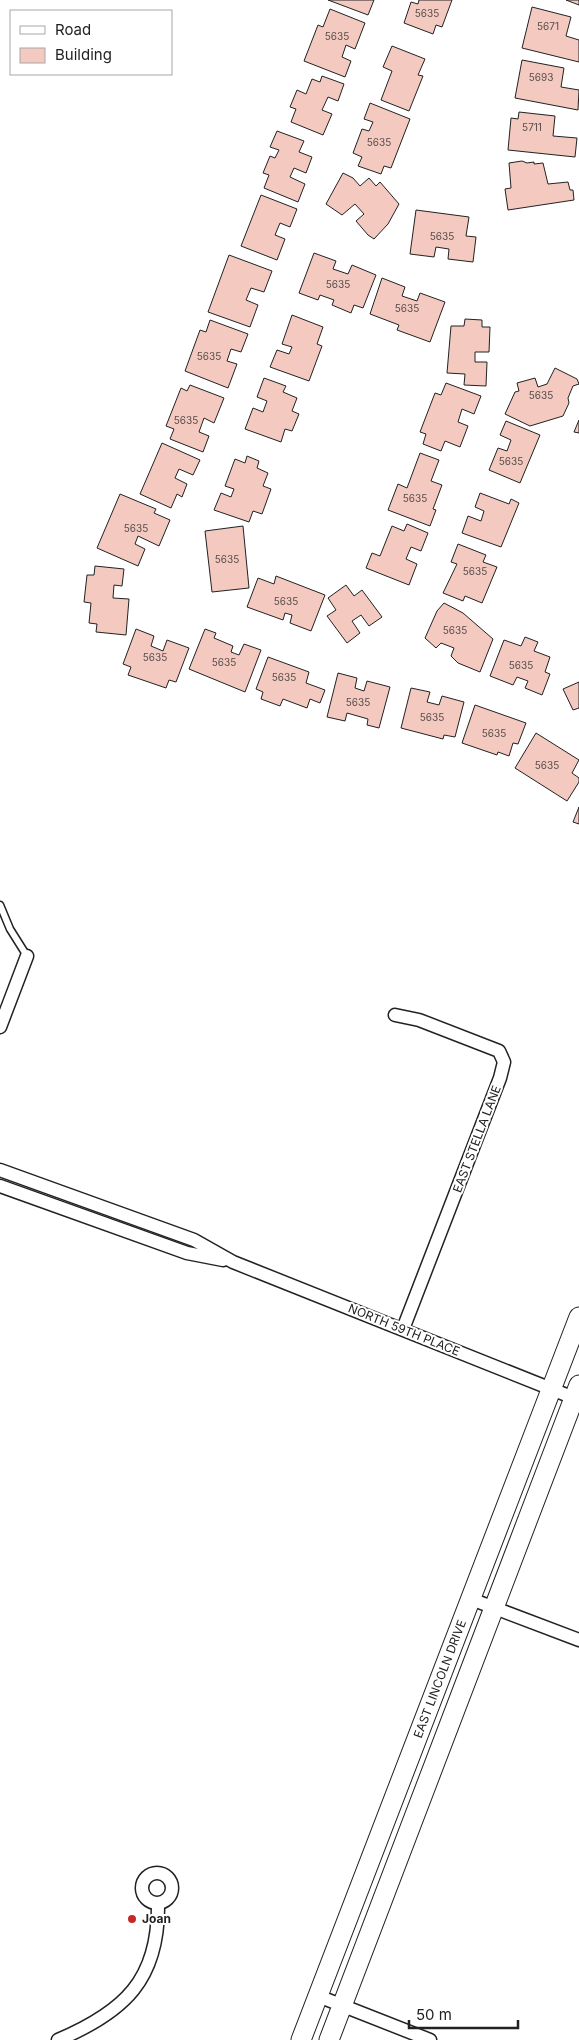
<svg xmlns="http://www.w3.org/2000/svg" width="579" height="2040" viewBox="0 0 579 2040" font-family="Inter,sans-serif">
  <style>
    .building { fill: #f3c9c0; stroke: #222 }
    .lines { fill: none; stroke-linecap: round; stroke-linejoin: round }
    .lane-casing { stroke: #222; stroke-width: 9 }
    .street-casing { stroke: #222; stroke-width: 15 }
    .secondary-casing { stroke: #222; stroke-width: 21 }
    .lane { stroke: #fff; stroke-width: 6 }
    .street { stroke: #fff; stroke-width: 12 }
    .secondary { stroke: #fff; stroke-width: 19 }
    .poi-dot { fill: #c62828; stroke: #fff; stroke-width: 2 }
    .labels { text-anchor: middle; stroke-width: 4; stroke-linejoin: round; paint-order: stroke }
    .number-label { font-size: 10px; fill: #564c4a }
    .street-label { font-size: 12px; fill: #222; stroke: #fff }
    .poi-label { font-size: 12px; font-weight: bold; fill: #222; stroke: #fff; text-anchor: start }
  </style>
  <rect width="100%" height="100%" fill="#fff"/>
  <!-- building -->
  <g class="building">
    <polygon points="328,0 374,0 368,15"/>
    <polygon points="419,0 452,0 442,27 436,25 433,34 404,23 411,2 418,4"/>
    <polygon points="566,0 579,0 579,5"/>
    <polygon points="532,7 571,17 566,36 579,40 579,62 522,48"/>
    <polygon points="330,9 365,23 355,49 346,45 342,57 351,61 345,77 304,61 318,25 323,27"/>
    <polygon points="392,46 425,59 418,75 423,76 409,111 381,100 392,71 383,67"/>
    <polygon points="522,60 564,68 561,87 579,90 578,110 515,98"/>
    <polygon points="322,76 344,84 338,101 328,97 322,110 332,114 323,135 291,122 296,109 290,107 297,90 306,94 312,79 320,82"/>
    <polygon points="370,103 410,119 391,168 384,166 381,174 358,166 362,157 353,153 362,129 369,131 373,122 364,119"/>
    <polygon points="519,112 555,116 553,136 577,138 575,157 508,150 511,118 518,119"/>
    <polygon points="277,131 304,141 299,152 312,157 306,173 294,168 290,177 305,184 298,202 264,188 269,175 263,173 270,156 275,158 279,150 270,147"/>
    <polygon points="522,161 527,163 534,162 534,164 543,163 548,184 568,182 570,190 573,190 574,200 508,210 505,189 511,188 509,163"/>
    <polygon points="343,173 353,178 360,186 369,178 376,186 380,182 399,204 388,224 374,239 368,235 356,221 364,214 355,204 342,215 326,204"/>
    <polygon points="261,195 297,209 290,227 280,223 275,235 285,239 277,260 241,246"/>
    <polygon points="416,210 469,217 466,236 476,237 473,262 448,259 449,249 436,247 434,257 410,254"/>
    <polygon points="314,253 336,261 333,269 348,274 352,265 376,275 363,308 354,305 351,313 332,305 334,300 320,295 318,300 299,293"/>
    <polygon points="229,255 272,271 264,292 251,288 246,300 258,305 250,327 208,312"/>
    <polygon points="382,278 405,287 402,296 417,301 420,293 445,302 430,342 397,330 399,325 370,314"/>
    <polygon points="292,315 323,327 317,344 322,346 309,381 270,367 277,350 289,354 292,347 282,344"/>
    <polygon points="465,319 482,320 482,327 490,327 489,352 475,352 475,362 487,362 486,386 464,385 465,374 447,373 451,326 464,326"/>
    <polygon points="210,320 248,334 241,352 231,349 227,361 237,364 228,388 185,371 200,330 206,332"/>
    <polygon points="555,368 577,379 579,384 573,386 568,398 569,403 563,416 530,426 505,414 515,392 519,391 517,383 535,378 538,387 547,384"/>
    <polygon points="264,378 286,386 283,392 297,398 292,411 299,414 292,431 285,429 281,442 245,429 253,408 263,412 267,401 257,397"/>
    <polygon points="446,383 481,396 474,414 462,409 458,422 468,426 460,447 445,441 441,451 423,444 426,434 420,432 435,393 441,395"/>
    <polygon points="190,385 224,398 214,423 204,418 199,432 209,436 203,452 170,439 174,429 166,426 181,388 187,391"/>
    <polygon points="579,420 579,433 574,432"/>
    <polygon points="506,421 540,435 520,483 489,470 498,448 507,451 511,440 500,435"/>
    <polygon points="162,443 200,460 193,475 179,469 175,478 187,484 182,497 177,494 171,508 140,494"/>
    <polygon points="420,453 439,460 431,481 442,485 433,509 436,510 430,526 388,510 398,484 407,488"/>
    <polygon points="247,456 259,461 257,468 268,473 263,486 271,489 262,514 253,511 249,522 214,510 221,493 231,497 234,489 225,486 235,459 245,463"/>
    <polygon points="480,493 509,504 511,499 519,503 501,547 462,533 468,516 481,521 484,511 475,507"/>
    <polygon points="120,494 156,509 154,513 170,520 159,546 138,536 135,544 145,549 138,566 97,548"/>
    <polygon points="407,524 428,533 421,551 411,547 406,559 417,564 409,585 366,568 372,553 380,556 392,526 404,531"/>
    <polygon points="243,526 249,588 212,592 205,531"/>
    <polygon points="458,544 486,555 483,562 497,567 482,603 465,596 463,601 443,593 457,564 451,562"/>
    <polygon points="95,566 124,569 122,586 114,585 113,598 129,599 126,635 96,632 97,624 89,623 91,603 84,602 87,575 94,575"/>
    <polygon points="276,576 325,595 311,631 290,623 292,615 285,613 283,620 247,607 258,578 274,584"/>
    <polygon points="346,585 354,596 362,590 382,617 369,626 361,615 352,621 360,633 347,643 327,616 336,610 328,598"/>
    <polygon points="444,603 463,613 493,639 480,672 458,663 451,656 454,648 441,643 436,648 425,638 437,611"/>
    <polygon points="136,629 154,636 151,646 163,651 167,640 189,648 176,682 169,680 166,688 128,675 131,667 123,664"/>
    <polygon points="205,629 216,633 214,638 233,646 231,652 239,655 244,644 261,650 245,692 189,669"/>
    <polygon points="525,637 538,642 534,651 550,657 545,672 550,674 542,695 525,688 528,681 517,677 513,685 490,676 504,640 521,646"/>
    <polygon points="268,657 309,672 306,683 325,690 320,703 310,699 307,708 283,699 280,706 261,699 263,692 256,689"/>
    <polygon points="338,673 357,678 355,688 364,691 367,681 390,687 379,728 367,725 368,719 347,713 345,721 327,717"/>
    <polygon points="579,682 579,708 573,710 563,689"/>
    <polygon points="411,688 430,692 427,702 439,705 442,696 464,702 455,737 444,735 443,739 401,728"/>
    <polygon points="475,705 526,723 518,744 513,743 509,756 498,752 497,755 462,743"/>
    <polygon points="536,733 579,760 572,773 579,778 579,782 567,801 515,768"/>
    <polygon points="579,807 579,824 573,822"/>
  </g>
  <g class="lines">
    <!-- lane casing -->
    <g class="lane-casing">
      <polyline id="lane" points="0,905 10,929 27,956"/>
    </g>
    <!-- street casing -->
    <g class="street-casing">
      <g id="street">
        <polyline points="395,1015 419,1020 499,1051 504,1062 500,1078 403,1329"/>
        <polyline points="0,1027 27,956"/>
        <polyline points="0,1170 194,1240 233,1262 574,1398"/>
        <polyline points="0,1186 187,1253 223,1260"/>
        <polyline points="471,1599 579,1640"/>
        <circle cx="157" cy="1888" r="15"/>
        <polyline points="318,1996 430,2040"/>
        <path d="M58,2040C124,2012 159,1980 158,1904"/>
      </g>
    </g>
    <!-- secondary casing -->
    <g class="secondary-casing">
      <g id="secondary">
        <polyline points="301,2040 579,1317"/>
        <polyline points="329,2040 579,1385"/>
      </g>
    </g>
    <!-- lane -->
    <use href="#lane" class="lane"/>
    <!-- street -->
    <use href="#street" class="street"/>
    <!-- secondary -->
    <use href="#secondary" class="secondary"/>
  </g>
  <!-- markers -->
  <circle class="poi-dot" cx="132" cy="1919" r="5"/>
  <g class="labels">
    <!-- number labels -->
    <g class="number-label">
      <text x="427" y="17">5635</text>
      <text x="548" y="30">5671</text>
      <text x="337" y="40">5635</text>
      <text x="541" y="81">5693</text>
      <text x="532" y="131">5711</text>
      <text x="379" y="146">5635</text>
      <text x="442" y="240">5635</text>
      <text x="338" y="288">5635</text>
      <text x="407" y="312">5635</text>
      <text x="209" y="360">5635</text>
      <text x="541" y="399">5635</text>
      <text x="186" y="424">5635</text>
      <text x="511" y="465">5635</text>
      <text x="415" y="502">5635</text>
      <text x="136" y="532">5635</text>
      <text x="227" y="563">5635</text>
      <text x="475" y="575">5635</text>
      <text x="286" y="605">5635</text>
      <text x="455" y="634">5635</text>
      <text x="155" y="661">5635</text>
      <text x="224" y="666">5635</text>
      <text x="521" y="669">5635</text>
      <text x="284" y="681">5635</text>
      <text x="358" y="706">5635</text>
      <text x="432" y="721">5635</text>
      <text x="494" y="737">5635</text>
      <text x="547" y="769">5635</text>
    </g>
    <!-- street labels -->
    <g class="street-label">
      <text transform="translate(477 1139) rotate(-69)" y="4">EAST STELLA LANE</text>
      <text transform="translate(404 1330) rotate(22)" y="4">NORTH 59TH PLACE</text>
      <text transform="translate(440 1679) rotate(-69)" y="4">EAST LINCOLN DRIVE</text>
    </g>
    <!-- poi labels -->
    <g class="poi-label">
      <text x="142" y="1923">Joan</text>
    </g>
  </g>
  <!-- legend -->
  <rect x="10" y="10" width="162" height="65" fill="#ffffff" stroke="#a7a7a7"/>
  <rect x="20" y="26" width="25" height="8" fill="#ffffff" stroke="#a7a7a7"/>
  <text x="55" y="35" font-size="15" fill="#222222">Road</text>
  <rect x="20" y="48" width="25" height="15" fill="#f3c9c0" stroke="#a7a7a7"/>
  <text x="55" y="60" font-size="15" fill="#222222">Building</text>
  <!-- scale -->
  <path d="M409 2020v8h109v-8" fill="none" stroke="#222222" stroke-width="2.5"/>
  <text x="416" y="2020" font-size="15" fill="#222222" stroke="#ffffff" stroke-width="4" paint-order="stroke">50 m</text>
</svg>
